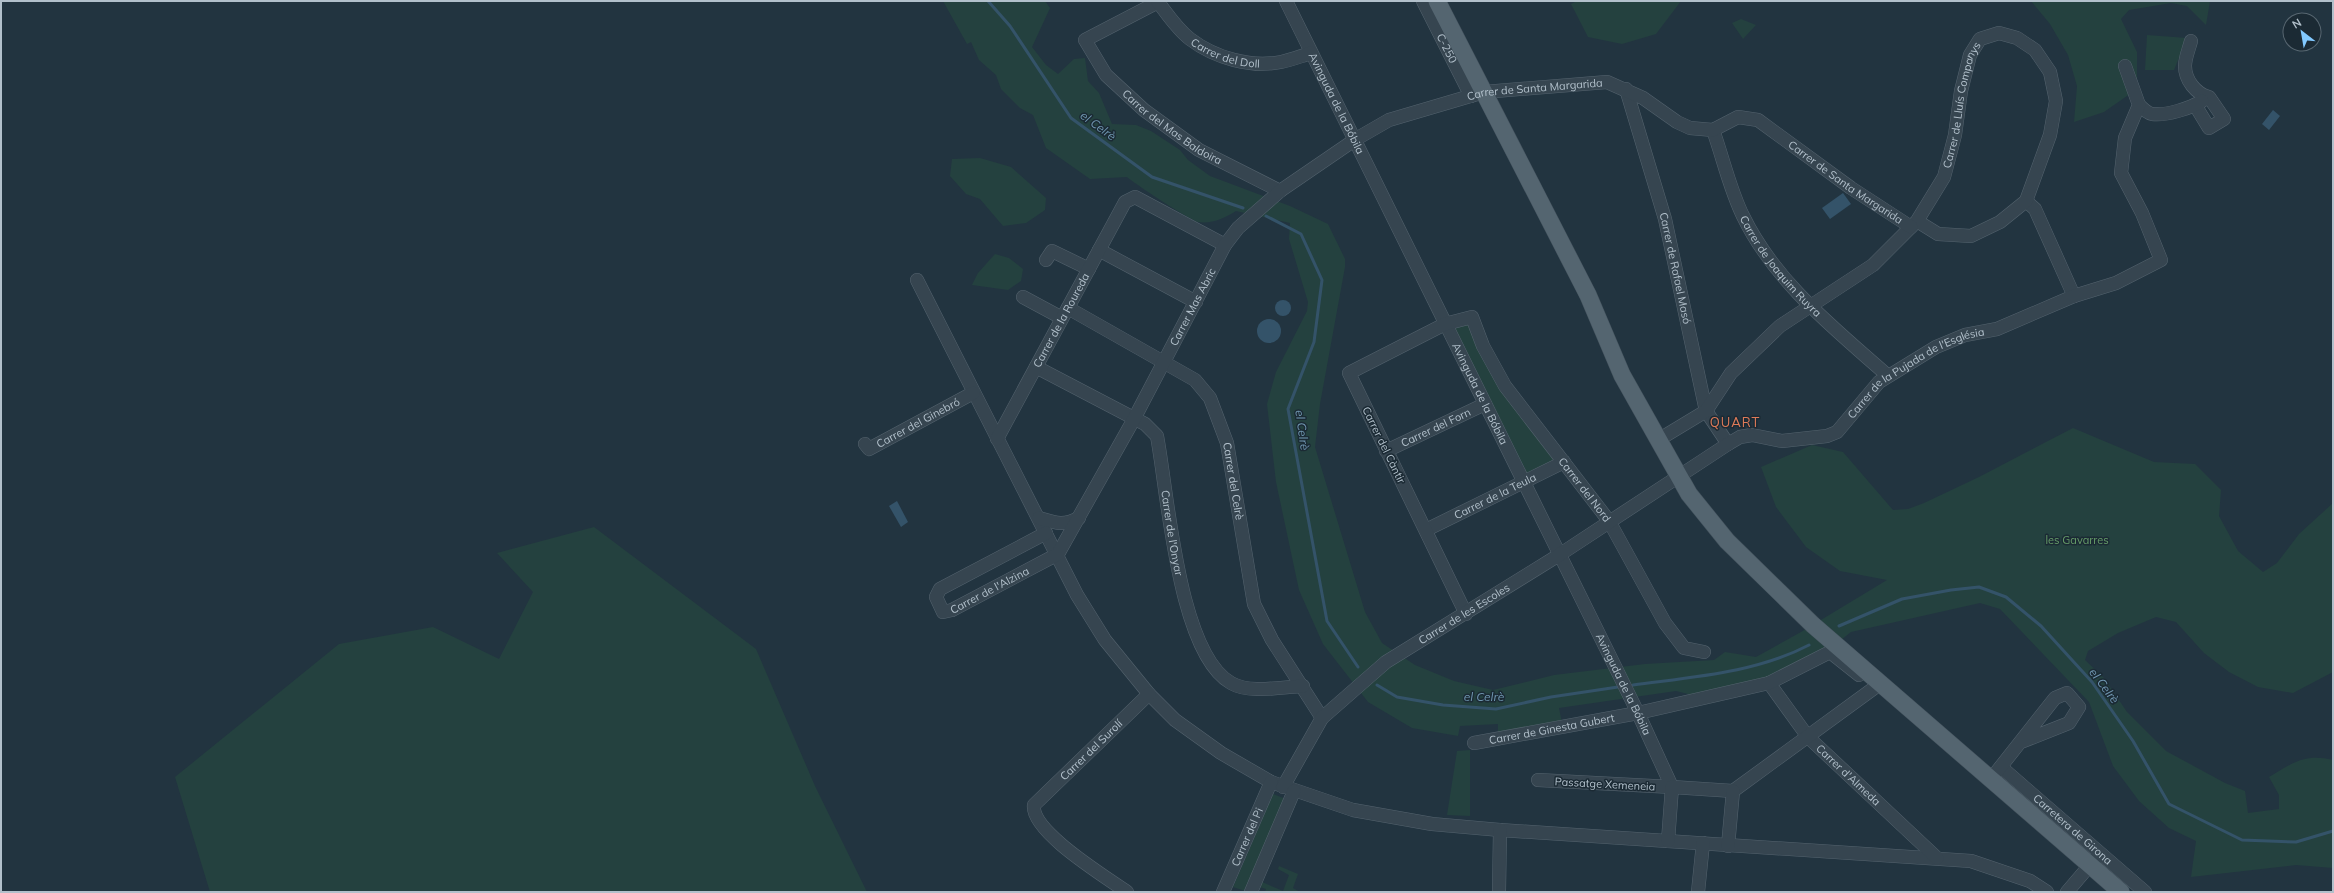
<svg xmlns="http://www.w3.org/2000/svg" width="2334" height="893" viewBox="0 0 2334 893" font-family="Mulish,sans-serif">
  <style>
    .green { fill: #24413f }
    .water { fill: #345369 }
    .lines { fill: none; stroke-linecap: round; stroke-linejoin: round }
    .stream { stroke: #345369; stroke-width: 3 }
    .minor-casing { stroke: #54636e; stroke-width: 14 }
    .major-casing { stroke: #42515c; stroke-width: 18 }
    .minor { stroke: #364550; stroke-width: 13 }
    .major { stroke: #546570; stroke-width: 17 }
    .labels { text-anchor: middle; stroke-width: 3; stroke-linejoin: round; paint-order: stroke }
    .street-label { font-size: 11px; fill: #b2c0cb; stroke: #1b2a34 }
    .park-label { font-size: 11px; fill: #679e69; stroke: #1b2a34 }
    .water-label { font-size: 12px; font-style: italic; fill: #7097b1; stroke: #1b2a34 }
    .quarter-label { font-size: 13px; letter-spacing: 1px; fill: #df7b59; stroke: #1b2a34 }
  </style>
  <rect width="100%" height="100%" fill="#223440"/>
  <!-- green -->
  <g class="green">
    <path d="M943,1H1045L1050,8L1032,47L1046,65L1058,74L1074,59L1085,58L1088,81L1099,93L1112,124L1136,125L1151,131L1180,150L1188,160L1210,176L1290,206L1328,224L1345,259V267L1320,404L1315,447L1365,612L1382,643L1415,665L1454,681L1493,690L1554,675L1645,664L1714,660L1725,652L1756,657L1801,632L1887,580L1840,571L1806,547L1776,507L1761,467L1812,445L1843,452L1893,510L1908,509L1924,503L1979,477L2073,428L2154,462L2195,464L2221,490L2219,516L2238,551L2263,572L2277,563L2299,534L2333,503V672L2293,693L2258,687L2229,672L2204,653L2176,622L2156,617L2118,633L2088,651L2085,660L2104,678L2127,712L2166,751L2225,783L2245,791L2248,813L2279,809V795L2269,777C2292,763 2305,753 2333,760V868L2296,865L2191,877L2196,841L2169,828L2139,801L2113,766L2089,702L2000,609L1980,603L1851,632L1826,652L1772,677L1700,697L1676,691L1559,708L1562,723L1498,733V724L1460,726L1458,736L1412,728L1368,702L1323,644L1299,590L1276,482L1267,404L1276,372L1307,311L1308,302L1289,239L1290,223L1236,211C1225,218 1212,224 1198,222C1190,220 1135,184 1127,177L1090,179L1046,148L1033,115L1020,108L1001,89L996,75L979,60L971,42L967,44Z"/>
    <polygon points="1577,1 1681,1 1656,34 1622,44 1588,37 1571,4"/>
    <polygon points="2031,1 2210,1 2206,25 2187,6 2171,3 2129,10 2121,19 2137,52 2137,89 2104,112 2074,122 2077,86 2068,55 2050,24"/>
    <polygon points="1741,19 1756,25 1743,39 1732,23"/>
    <polygon points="2147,35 2187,38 2174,70 2145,70"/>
    <polygon points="980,158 1011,167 1046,198 1045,210 1026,223 1003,226 980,199 966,194 950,176 952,159"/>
    <polygon points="995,254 1009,258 1023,269 1021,281 1008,290 972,285 978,273"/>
    <polygon points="1468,324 1556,458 1525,475 1452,328"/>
    <polygon points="594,527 756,649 815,786 867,892 210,892 175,777 339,644 433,627 499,659 533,592 497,553"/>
    <polygon points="1470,750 1470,816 1447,815 1457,751"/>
    <polygon points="1273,794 1286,799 1248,892 1233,887"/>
    <polygon points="1279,866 1298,874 1293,888 1300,892 1265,892 1266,889 1260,887 1262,882 1283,891 1289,875 1278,869"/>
  </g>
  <!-- water -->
  <g class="water">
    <polygon points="2273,110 2280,116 2269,130 2262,124"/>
    <polygon points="1843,193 1851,204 1830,219 1822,208"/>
    <circle cx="1283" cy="308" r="8"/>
    <circle cx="1269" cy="331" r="12"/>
    <polygon points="897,501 908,522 901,527 889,506"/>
  </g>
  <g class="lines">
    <!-- stream -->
    <g class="stream">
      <polyline points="988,1 1010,26 1071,118 1152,177 1243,208"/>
      <polyline points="1266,216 1301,234 1322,280 1314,342 1288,409 1327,621 1358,667"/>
      <polyline points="1839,626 1902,599 1951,590 1979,587 2006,597 2041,626 2092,682 2133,741 2169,804 2242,840 2296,842 2333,831"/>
      <polyline points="1377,685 1397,697 1443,705 1496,709 1551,697 1618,687"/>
      <path d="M1633,685C1692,677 1756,673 1809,645"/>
    </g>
    <!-- minor casing -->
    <g class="minor-casing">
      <g id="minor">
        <path id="s1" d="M1160,1L1085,40L1106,75L1144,110L1199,150L1280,191"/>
        <path id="s2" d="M1286,1L1638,713L1672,787L1538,780"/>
        <path id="s3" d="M1423,1L1471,96"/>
        <path id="s4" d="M1158,2C1168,15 1177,29 1190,39C1215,58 1251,68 1281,62C1291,60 1301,56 1311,53"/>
        <path d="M2191,41C2189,49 2185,58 2185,66C2185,80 2196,94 2209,97L2224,119L2209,128L2195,105"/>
        <path id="s5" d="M1626,89L1665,219L1706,411L1728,444"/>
        <path d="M2139,105C2143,109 2147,113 2152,114C2166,116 2191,108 2202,101"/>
        <path id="s6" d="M1713,130C1723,158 1730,190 1743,216C1775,282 1834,328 1887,375"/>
        <polyline points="2026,201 2035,209 2074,296"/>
        <polyline points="1099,250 1196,302"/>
        <polyline points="1046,260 1052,251 1089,269"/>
        <polyline points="917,280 1077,595 1105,640 1149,694 1175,720 1221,753 1271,782 1353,810 1432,824 1500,830 1971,861 2030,881 2047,892"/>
        <polyline points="1023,297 1062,318"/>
        <path id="s7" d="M1068,308L1195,380L1210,398L1227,443L1254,604L1272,640L1322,718"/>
        <path id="s8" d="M1036,367L1145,424L1157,436C1168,494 1178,653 1231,683C1250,694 1281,687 1303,686"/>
        <path id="s9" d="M997,439L1125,202L1135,197L1225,245"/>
        <path id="s10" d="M1658,440L1706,411L1731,373L1780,326L1873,265L1917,221L1944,177L1955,135L1961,91L1970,55L1980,39L1999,33L2017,38L2035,50L2050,72L2056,101L2050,135L2026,201L2000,222L1971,236L1938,234L1917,221"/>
        <path id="s11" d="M865,444L869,449L973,393"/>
        <path id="s12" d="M1386,451L1485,404"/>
        <path d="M1039,518C1056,523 1063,526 1079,518"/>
        <path id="s13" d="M1426,530L1564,462"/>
        <path id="s14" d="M1046,533L940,589L936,597L943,612L952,610L1058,554L1134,419L1225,245L1238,228L1280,191L1356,139L1389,120L1484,92L1607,82L1643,98L1677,122L1690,128L1713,130L1738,117L1758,120L1851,188L1911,227"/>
        <path id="s15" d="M1466,614L1349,373L1445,324L1472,317L1483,346L1505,386L1609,521L1665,623L1684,648L1704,652"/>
        <path id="s16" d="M1769,683L1808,737L1937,858"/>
        <path id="s17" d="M1474,743L1638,713L1769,683L1830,652L1859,675"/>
        <path id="s18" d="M2001,767L2145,892"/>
        <polyline points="1991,779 2055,698 2067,693 2079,707 2069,723 2021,742"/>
        <path id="s19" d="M1283,787L1322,718L1386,662L1559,555L1728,444L1740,437L1752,435L1782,441L1827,436L1837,432L1879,382L1936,347L1965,335L1997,329L2074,296L2116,283L2161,260L2142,213L2121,173L2125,138L2139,105L2125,66"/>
        <polyline points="1733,791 1881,683"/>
        <polyline points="1668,841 1672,787 1733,791"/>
        <polyline points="1728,846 1733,791"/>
        <path id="s20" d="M1127,892C1106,877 1030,831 1034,805L1149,694"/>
        <path id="s21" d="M1223,892L1271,782"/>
        <polyline points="1251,892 1294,791"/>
        <polyline points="1499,892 1500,830"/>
        <polyline points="1698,892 1703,843"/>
        <polyline points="2067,892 2096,858"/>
      </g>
    </g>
    <!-- major casing -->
    <g class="major-casing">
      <polyline id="major" points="1437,1 1588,295 1622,375 1689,494 1727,541 1813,625 2121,892"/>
    </g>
    <!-- minor -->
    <use href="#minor" class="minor"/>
    <!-- major -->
    <use href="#major" class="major"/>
  </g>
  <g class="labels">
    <!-- street labels -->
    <g class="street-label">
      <text dy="4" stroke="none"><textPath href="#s3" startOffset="53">C-250</textPath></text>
      <text dy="4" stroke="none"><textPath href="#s4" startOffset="88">Carrer del Doll</textPath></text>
      <text dy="4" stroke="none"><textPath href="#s14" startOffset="983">Carrer de Santa Margarida</textPath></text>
      <text dy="4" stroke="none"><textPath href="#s2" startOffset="114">Avinguda de la Bóbila</textPath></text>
      <text dy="4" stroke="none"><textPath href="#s10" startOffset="469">Carrer de Lluís Companys</textPath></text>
      <text dy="4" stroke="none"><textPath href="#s1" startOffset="210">Carrer del Mas Baldoira</textPath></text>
      <text dy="4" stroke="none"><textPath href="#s14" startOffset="1330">Carrer de Santa Margarida</textPath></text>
      <text dy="4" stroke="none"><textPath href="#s6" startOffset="154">Carrer de Joaquim Ruyra</textPath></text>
      <text dy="4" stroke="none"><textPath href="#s5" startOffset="186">Carrer de Rafael Masó</textPath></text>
      <text dy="4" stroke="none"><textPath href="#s14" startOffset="556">Carrer Mas Abric</textPath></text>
      <text dy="4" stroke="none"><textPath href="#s9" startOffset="135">Carrer de la Roureda</textPath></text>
      <text dy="4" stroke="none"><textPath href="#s19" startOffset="784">Carrer de la Pujada de l'Església</textPath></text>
      <text dy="4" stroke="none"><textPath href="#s2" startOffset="438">Avinguda de la Bóbila</textPath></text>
      <text dy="4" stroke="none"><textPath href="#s11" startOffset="62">Carrer del Ginebró</textPath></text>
      <text dy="4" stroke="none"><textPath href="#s12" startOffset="55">Carrer del Forn</textPath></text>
      <text transform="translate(1384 445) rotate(64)" y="4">Carrer del Càntir</text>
      <text dy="4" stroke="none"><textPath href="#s7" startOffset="256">Carrer del Celrè</textPath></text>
      <text dy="4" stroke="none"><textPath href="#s15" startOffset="611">Carrer del Nord</textPath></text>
      <text dy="4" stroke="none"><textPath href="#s13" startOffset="77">Carrer de la Teula</textPath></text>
      <text dy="4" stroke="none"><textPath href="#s8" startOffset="238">Carrer de l'Onyar</textPath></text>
      <text dy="4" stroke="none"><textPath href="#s14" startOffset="197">Carrer de l'Alzina</textPath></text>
      <text dy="4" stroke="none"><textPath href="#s19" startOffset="256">Carrer de les Escoles</textPath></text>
      <text dy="4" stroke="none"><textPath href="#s2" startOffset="762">Avinguda de la Bóbila</textPath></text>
      <text dy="4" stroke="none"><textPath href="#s17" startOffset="79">Carrer de Ginesta Gubert</textPath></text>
      <text dy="4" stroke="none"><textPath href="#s20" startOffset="210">Carrer del Surolí</textPath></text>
      <text dy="4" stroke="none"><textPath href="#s16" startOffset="122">Carrer d'Almeda</textPath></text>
      <text transform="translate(1605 784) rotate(3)" y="4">Passatge Xemeneia</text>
      <text dy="4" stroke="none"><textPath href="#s18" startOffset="95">Carretera de Girona</textPath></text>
      <text dy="4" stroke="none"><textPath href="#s21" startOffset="60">Carrer del Pi</textPath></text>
    </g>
    <!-- park labels -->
    <g class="park-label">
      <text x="2077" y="544">les Gavarres</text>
    </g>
    <!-- water labels -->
    <g class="water-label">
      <text transform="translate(1098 126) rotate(36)" y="4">el Celrè</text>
      <text transform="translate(1302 430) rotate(82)" y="4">el Celrè</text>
      <text transform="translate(2104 686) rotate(53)" y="4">el Celrè</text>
      <text x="1484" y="701">el Celrè</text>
    </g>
    <!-- quarter labels -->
    <g class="quarter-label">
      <text x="1735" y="427">QUART</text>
    </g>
  </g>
  <!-- border -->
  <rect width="2334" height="893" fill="none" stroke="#b2c0cb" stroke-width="4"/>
  <!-- north arrow -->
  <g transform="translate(2302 32) rotate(329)"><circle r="19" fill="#1b2a34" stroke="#576670"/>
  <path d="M0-3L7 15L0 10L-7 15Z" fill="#82c9ff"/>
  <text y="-6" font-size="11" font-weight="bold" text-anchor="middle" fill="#b2c0cb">N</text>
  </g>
</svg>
